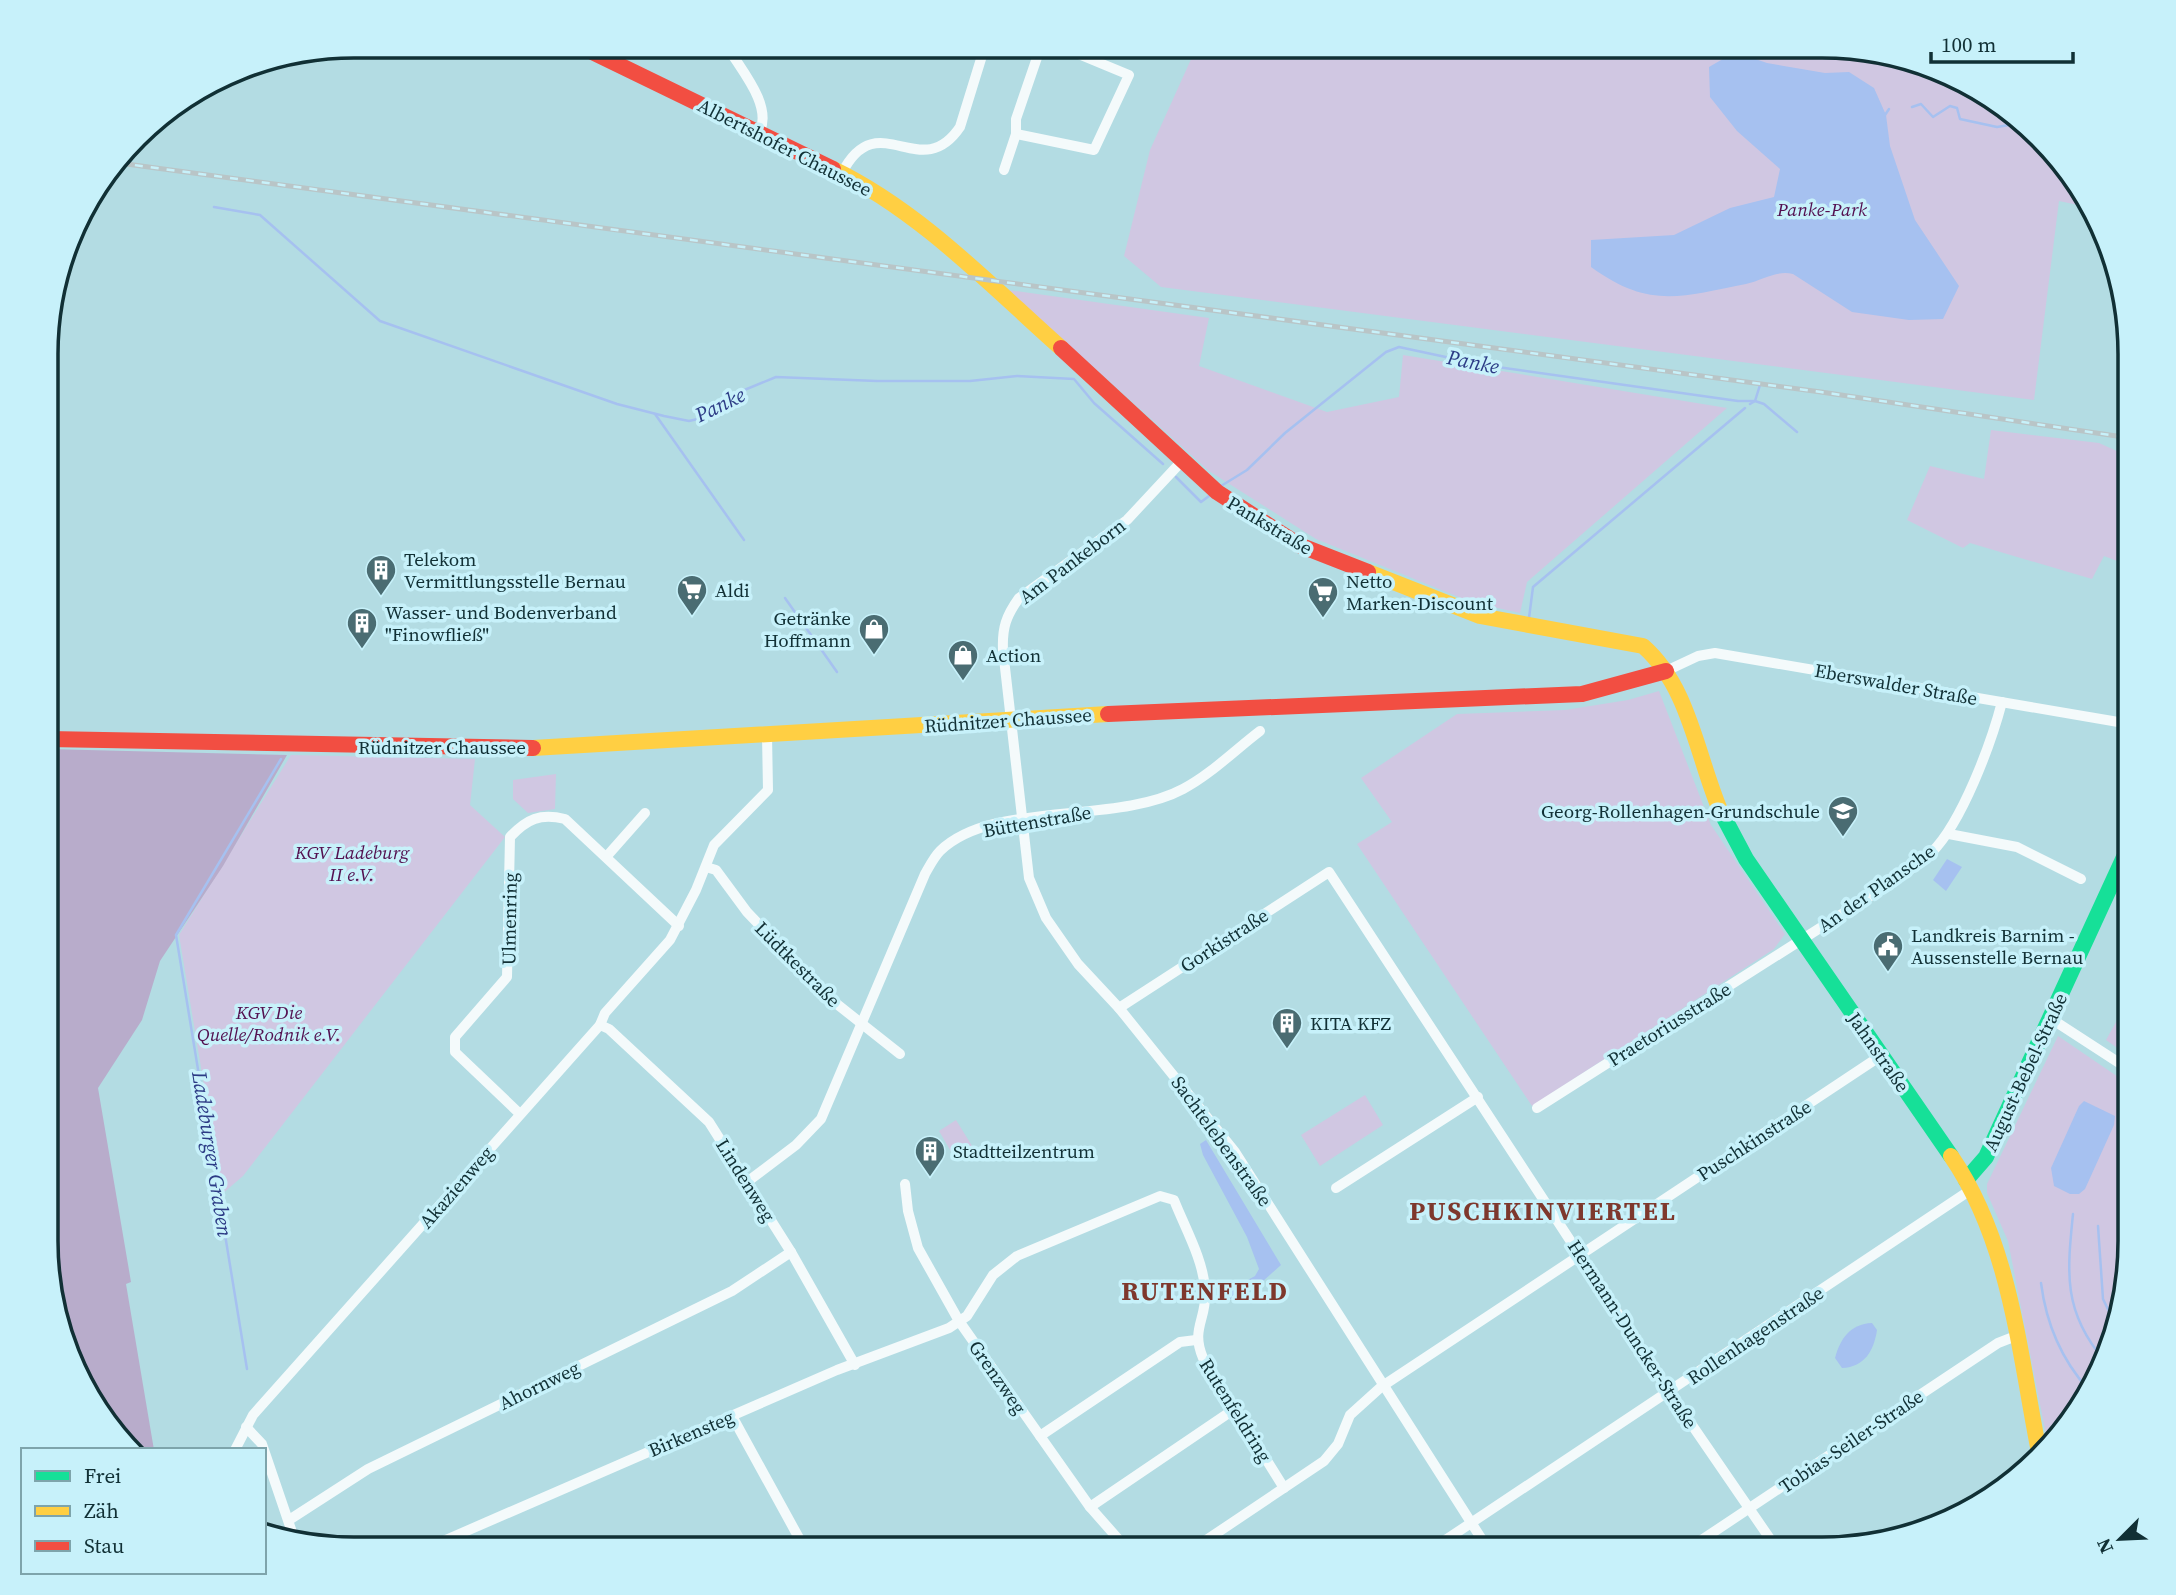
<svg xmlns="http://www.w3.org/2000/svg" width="2176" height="1595" viewBox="0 0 2176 1595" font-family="'Source Serif 4',serif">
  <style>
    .green { fill: #d0c7e2 }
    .forest { fill: #b8accb }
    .water { fill: #a6c1f0 }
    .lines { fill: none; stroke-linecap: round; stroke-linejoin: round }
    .stream { stroke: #a6c1f0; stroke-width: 2.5 }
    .street { stroke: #f4fafb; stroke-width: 10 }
    .fast { stroke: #16e098; stroke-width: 16 }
    .slow { stroke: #ffcf43; stroke-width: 16 }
    .jam { stroke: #f24e42; stroke-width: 16 }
    .rail-casing { stroke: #b9c5c7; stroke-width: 5 }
    .rail { stroke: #c7f1fa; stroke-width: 2.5; stroke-dasharray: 8; stroke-linecap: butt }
    .labels { text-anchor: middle; stroke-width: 7; stroke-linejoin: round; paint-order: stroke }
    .street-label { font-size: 19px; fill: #113035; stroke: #c7f1fa }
    .park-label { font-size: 19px; font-style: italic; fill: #531050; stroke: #c7f1fa }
    .poi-label { font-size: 19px; fill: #113035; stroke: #c7f1fa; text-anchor: start }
    .water-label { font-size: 21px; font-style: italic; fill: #2c3b85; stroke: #c7f1fa }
    .district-label { font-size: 26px; font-weight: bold; letter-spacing: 2px; fill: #7e382d; stroke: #c7f1fa }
    .rim { fill: none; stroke: #113035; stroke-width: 3.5 }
  </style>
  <rect width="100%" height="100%" fill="#b3dce3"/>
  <!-- green -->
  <g class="green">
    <polygon points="1197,46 1842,46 1940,69 2010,109 2092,208 2059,201 2034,400 1161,287 1124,256 1150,150"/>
    <polygon points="1008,290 1209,318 1199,366 1327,412 1399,397 1403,355 1727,408 1527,582 1520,613 1471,602 1316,539 1209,471"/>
    <polygon points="1991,430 2099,443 2130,457 2130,566 2104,556 2092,579 1970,543 1963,548 1907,520 1930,466 1984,479"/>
    <polygon points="1659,691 1711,825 1785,934 1774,949 1532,1106 1357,844 1392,822 1361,778 1457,714 1565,710 1628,700"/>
    <polygon points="291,755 475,759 470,805 505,837 243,1176 222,1194 179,935"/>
    <polygon points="556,774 555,809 528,813 513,799 513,780"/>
    <polygon points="2130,997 2130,1057 2106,1040"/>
    <polygon points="2058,1036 2130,1085 2130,1194 2124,1216 2122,1263 2125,1286 2114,1341 2067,1429 2048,1445 2008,1241 1987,1193 1987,1184"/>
    <polygon points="1365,1095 1383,1125 1320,1166 1301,1135"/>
    <polygon points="956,1120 974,1149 956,1160 939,1131"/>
  </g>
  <!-- forest -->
  <polygon class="forest" points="48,749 287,755 223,866 160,961 142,1020 98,1088 131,1282 126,1284 154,1450 134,1450 87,1395 48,1281"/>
  <!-- water -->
  <g class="water">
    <path d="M1735,52L1767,63L1825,73L1849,72L1874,88L1886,115L1890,146L1915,220L1959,286L1943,319L1909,320L1852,312L1793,274C1776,270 1763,280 1746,284C1680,297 1649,309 1591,267V240L1674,235L1730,208L1774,197L1780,169L1737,131L1710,97L1709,67Z"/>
    <polygon points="1947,859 1962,867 1946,891 1933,880"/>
    <polygon points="2084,1101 2115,1116 2114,1125 2085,1189 2079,1194 2070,1194 2054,1186 2051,1168 2079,1106"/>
    <polygon points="1206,1140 1281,1265 1262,1282 1226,1301 1221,1300 1222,1294 1255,1276 1259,1269 1247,1237 1203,1155 1200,1144"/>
    <path d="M1872,1323L1877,1330C1874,1350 1865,1367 1842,1368L1835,1358C1840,1339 1850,1324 1872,1323Z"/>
  </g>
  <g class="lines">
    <!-- stream -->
    <g class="stream">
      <polyline points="1912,107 1921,104 1933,117 1950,106 1957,108 1960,119 1997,127 2021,123"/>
      <polyline points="1885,115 1889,109"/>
      <polyline points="214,207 260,215 380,321 617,404 664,416 689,421 702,418 742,391 776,377 877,381 970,381 1017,376 1074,379 1094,403 1163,464"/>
      <polyline points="1750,404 1755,401 1764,404 1797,432"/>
      <polyline points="655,414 744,540"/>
      <polyline points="1176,477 1201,502 1209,496"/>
      <polyline points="1221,486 1247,470 1285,433 1386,352 1399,347 1483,365 1738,401 1755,401 1760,385"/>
      <polyline points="785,598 837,672"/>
      <polyline points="1529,618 1533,587 1745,408"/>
      <path d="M2073,1214C2067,1273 2063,1312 2104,1360"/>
      <polyline points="2098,1226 2103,1299 2117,1328"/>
      <path d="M2041,1283C2046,1322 2061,1359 2088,1389"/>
      <polyline points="247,1369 176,935 281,759"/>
    </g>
    <!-- street -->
    <g class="street">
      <path d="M727,46C740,69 772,104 760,131"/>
      <polyline points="1016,134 1094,150 1129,75 1059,46"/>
      <polyline points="1004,170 1016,134 1016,119 1041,46"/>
      <path d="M842,173C878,103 920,186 960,127L985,46"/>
      <path d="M1182,461L1127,520L1019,598C1006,616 1002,628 1003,650L1029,878L1046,918L1078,964L1119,1008L1235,1152L1488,1549"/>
      <polyline points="1666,671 1698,656 1715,653 2130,724"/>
      <polyline points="1949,834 2017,847 2081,879"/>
      <polyline points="607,856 645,813"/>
      <polyline points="706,867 716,870 747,912 828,997 900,1054"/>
      <polyline points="1119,1008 1329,872 1670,1393 1777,1549"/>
      <polyline points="2050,1018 2130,1070"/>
      <polyline points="600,1025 609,1029 709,1122 791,1252 855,1365"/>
      <path d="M1537,1108L1875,893C1894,880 1916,868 1932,852C1962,822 1991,744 2002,702"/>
      <path d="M520,1114L455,1052V1037L507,977L510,837C527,819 540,813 565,819L679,926"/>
      <path d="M747,1182L796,1145L821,1119L925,874C929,867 934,857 940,851C992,800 1116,825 1183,789C1210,775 1235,750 1260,731"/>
      <polyline points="905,1184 908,1211 918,1248 959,1321 1090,1507 1127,1549"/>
      <polyline points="1336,1188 1478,1097"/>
      <polyline points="732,1416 805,1549"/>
      <polyline points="246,1427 262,1444 295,1541"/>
      <polyline points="1040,1436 1180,1342 1196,1340"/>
      <polyline points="235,1450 253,1415 600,1025 605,1013 670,940 696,890 714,845 768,790 767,735"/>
      <polyline points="1090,1507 1236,1408"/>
      <polyline points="289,1520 368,1469 732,1291 791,1252"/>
      <path d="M425,1549L837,1370L949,1328L967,1316L993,1275L1017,1256L1160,1196L1174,1200C1185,1228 1203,1259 1205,1289C1208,1318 1190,1328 1203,1358L1284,1488"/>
      <polyline points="1193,1549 1324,1461 1338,1444 1350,1415 1381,1387 1882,1055"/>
      <polyline points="1432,1549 1972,1189"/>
      <polyline points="1688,1549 1998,1343 2016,1336"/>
    </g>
    <!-- fast -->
    <g class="fast">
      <polyline points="1720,810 1746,859 1951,1156"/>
      <polyline points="1966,1180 1986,1157 2130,844"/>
    </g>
    <!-- slow -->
    <g class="slow">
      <path d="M833,169C920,211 990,285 1061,348"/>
      <path d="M1368,572L1480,616L1643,646C1689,686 1697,756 1720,810"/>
      <polyline points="533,748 1108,714"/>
      <path d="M1951,1156C2010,1242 2019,1351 2039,1452"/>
    </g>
    <!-- jam -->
    <g class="jam">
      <polyline points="580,46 833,169"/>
      <polyline points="1061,348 1217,492 1299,545 1368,572"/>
      <polyline points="1108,714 1582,694 1666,671"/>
      <polyline points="48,739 533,748"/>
    </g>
    <!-- rail casing -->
    <g class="rail-casing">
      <polyline id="rail" points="119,163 1821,392 2130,438"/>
    </g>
    <!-- rail -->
    <use href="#rail" class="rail"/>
  </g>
  <!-- icons -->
  <defs>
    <g id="building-pin" transform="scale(1.575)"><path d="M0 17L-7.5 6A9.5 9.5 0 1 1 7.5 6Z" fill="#4a6c72" stroke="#c7f1fa"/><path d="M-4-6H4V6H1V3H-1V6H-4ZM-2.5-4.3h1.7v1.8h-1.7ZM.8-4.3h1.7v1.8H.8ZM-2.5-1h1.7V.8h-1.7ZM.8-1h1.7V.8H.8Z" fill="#fff"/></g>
    <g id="supermarket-pin" transform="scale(1.575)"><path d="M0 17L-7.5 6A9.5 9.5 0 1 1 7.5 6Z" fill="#4a6c72" stroke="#c7f1fa"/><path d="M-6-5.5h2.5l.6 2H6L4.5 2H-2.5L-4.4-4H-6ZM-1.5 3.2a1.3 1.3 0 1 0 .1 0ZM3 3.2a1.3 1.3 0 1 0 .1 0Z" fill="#fff"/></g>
    <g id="shop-pin" transform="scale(1.575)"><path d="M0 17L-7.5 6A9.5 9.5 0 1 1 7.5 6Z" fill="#4a6c72" stroke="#c7f1fa"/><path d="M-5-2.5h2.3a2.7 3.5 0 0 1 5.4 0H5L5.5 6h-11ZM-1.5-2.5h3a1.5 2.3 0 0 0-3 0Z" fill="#fff"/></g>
    <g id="school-pin" transform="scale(1.575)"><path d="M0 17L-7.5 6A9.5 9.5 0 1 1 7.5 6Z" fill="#4a6c72" stroke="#c7f1fa"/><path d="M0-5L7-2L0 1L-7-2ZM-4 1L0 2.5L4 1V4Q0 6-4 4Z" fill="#fff"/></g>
    <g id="civic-pin" transform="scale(1.575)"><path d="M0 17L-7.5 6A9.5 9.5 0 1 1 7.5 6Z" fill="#4a6c72" stroke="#c7f1fa"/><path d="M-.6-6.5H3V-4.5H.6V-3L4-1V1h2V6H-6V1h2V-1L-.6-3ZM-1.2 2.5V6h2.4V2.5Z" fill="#fff"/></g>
  </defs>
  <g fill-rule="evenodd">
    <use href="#building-pin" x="381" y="570"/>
    <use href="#supermarket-pin" x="692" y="590"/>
    <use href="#supermarket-pin" x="1323" y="592"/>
    <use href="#building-pin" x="362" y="623"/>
    <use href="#shop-pin" x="874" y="629"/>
    <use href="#shop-pin" x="963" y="655"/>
    <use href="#school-pin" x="1843" y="811"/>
    <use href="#civic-pin" x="1888" y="946"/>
    <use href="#building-pin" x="1287" y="1023"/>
    <use href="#building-pin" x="930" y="1151"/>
  </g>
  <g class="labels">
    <!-- street labels -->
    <g class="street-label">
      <text transform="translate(785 147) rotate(27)" y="7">Albertshofer Chaussee</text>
      <text transform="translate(1270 525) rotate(31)" y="7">Pankstraße</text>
      <text transform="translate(1072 561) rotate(-37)" y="7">Am Pankeborn</text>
      <text transform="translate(1896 684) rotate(10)" y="7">Eberswalder Straße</text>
      <text transform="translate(1008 720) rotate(-4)" y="7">Rüdnitzer Chaussee</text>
      <text x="442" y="754">Rüdnitzer Chaussee</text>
      <text transform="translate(1037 821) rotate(-10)" y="7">Büttenstraße</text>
      <text transform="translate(1876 888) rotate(-35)" y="7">An der Plansche</text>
      <text transform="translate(509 919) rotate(-89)" y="7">Ulmenring</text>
      <text transform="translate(1224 940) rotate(-33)" y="7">Gorkistraße</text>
      <text transform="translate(798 964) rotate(45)" y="7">Lüdtkestraße</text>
      <text transform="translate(1669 1024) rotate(-32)" y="7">Praetoriusstraße</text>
      <text transform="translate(1879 1052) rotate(55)" y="7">Jahnstraße</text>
      <text transform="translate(2025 1072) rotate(-65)" y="7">August-Bebel-Straße</text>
      <text transform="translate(1754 1140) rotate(-33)" y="7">Puschkinstraße</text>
      <text transform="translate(1222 1141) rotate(54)" y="7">Sachtelebenstraße</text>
      <text transform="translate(746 1180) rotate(58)" y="7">Lindenweg</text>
      <text transform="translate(456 1187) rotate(-49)" y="7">Akazienweg</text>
      <text transform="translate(1633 1334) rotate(57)" y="7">Hermann-Duncker-Straße</text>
      <text transform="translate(1755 1335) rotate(-34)" y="7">Rollenhagenstraße</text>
      <text transform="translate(998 1377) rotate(55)" y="7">Grenzweg</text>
      <text transform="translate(539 1385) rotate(-26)" y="7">Ahornweg</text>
      <text transform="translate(1236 1410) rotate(58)" y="7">Rutenfeldring</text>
      <text transform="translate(691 1433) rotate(-23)" y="7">Birkensteg</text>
      <text transform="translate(1851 1441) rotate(-34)" y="7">Tobias-Seiler-Straße</text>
    </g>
    <!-- park labels -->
    <g class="park-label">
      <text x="1822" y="216">Panke-Park</text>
      <text x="352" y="859">KGV Ladeburg<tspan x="352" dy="22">II e.V.</tspan></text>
      <text x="269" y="1019">KGV Die<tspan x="269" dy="22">Quelle/Rodnik e.V.</tspan></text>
    </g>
    <!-- poi labels -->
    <g class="poi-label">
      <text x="404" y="566">Telekom<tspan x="404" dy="22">Vermittlungsstelle Bernau</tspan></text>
      <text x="1346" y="588">Netto<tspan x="1346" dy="22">Marken-Discount</tspan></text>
      <text x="715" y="597">Aldi</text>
      <text x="385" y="619">Wasser- und Bodenverband<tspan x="385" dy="22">"Finowfließ"</tspan></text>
      <text x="851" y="625" text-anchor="end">Getränke<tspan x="851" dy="22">Hoffmann</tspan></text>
      <text x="986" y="662">Action</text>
      <text x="1820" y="818" text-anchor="end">Georg-Rollenhagen-Grundschule</text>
      <text x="1911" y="942">Landkreis Barnim -<tspan x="1911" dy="22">Aussenstelle Bernau</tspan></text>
      <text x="1310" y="1030">KITA KFZ</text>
      <text x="953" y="1158">Stadtteilzentrum</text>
    </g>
    <!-- water labels -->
    <g class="water-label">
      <text transform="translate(1473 362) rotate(11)" y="7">Panke</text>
      <text transform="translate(720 405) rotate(-26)" y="7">Panke</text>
      <text transform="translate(212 1154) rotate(81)" y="7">Ladeburger Graben</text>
    </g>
    <!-- district labels -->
    <g class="district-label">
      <text x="1543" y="1220">PUSCHKINVIERTEL</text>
      <text x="1205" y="1300">RUTENFELD</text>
    </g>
  </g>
  <!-- crop -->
  <path d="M0 0H2176V1595H0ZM354 58H1822A296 296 0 0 1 2118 354V1241A296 296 0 0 1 1822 1537H354A296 296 0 0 1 58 1241V354A296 296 0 0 1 354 58Z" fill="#c7f1fa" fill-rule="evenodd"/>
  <path class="rim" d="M354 58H1822A296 296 0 0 1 2118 354V1241A296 296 0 0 1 1822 1537H354A296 296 0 0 1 58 1241V354A296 296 0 0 1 354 58Z"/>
  <!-- legend -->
  <rect x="21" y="1448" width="245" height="126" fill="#c7f1fa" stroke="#7ea4ab" stroke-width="2"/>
  <rect x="35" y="1471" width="35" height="10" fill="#16e098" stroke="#7ea4ab" stroke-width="2"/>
  <text x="84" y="1483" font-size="21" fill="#113035">Frei</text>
  <rect x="35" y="1506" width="35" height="10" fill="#ffcf43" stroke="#7ea4ab" stroke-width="2"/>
  <text x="84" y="1518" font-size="21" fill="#113035">Zäh</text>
  <rect x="35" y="1541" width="35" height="10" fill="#f24e42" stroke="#7ea4ab" stroke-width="2"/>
  <text x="84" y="1553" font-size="21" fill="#113035">Stau</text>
  <!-- north arrow -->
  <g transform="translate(2120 1539) rotate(246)" stroke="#c7f1fa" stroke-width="5" paint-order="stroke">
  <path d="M0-5L12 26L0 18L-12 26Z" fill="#113035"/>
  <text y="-10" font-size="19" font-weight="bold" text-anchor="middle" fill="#113035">N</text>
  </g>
  <!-- scale -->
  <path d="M1931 52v10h142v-10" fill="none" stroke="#113035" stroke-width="3.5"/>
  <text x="1941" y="52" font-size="21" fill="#113035" stroke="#c7f1fa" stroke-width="5" paint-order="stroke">100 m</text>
</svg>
